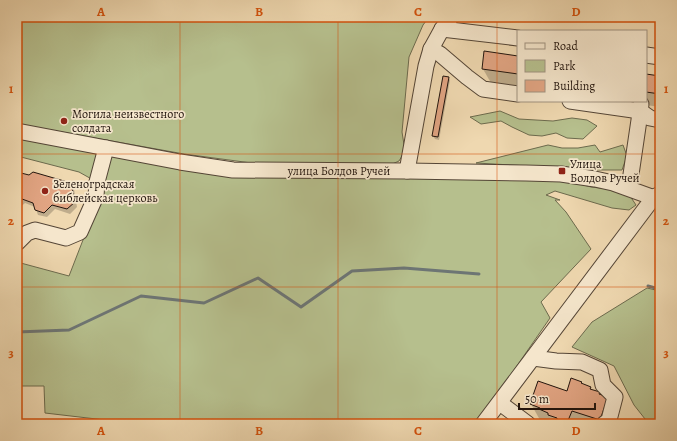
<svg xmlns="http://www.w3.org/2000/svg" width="677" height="441" viewBox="0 0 677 441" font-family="Alegreya,serif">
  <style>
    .green { fill: #b6bf8d; stroke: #6c6a4d }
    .shadow { fill: #0003 }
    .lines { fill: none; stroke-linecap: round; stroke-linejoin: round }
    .stream { stroke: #6d7574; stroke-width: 3 }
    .building { fill: #e1a482; stroke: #21140d }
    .minor-casing { stroke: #544536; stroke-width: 17 }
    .minor { stroke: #f5e6cc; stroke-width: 15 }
    .grid { fill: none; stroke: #d4520c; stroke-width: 1; stroke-opacity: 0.55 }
    .poi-dot { fill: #8f2418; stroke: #f5e6cc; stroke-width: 1.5 }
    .labels { text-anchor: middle; stroke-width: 3.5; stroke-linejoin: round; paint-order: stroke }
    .poi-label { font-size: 12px; fill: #21140d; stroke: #f5e6cc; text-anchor: start }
    .street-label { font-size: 12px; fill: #21140d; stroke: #f5e6cc }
    .neatline { fill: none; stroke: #d4520c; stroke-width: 1.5 }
    .grid-label { font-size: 13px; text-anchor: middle; font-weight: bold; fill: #d4520c }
  </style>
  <rect width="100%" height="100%" fill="#efd8b0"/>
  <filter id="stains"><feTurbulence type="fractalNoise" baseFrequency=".005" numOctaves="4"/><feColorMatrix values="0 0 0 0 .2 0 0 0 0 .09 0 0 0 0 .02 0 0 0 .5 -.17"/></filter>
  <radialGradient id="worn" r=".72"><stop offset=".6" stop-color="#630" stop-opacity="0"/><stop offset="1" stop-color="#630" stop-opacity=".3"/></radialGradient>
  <!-- green -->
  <g class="green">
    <polygon points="17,17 429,17 423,25 409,57 402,132 405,151 399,161 390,165 259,164 184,154 17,124"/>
    <polygon points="500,111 519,119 553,121 572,118 587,120 597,126 583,139 567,138 556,133 542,136 529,135 512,127 501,121 481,124 470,117"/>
    <polygon points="17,138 181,168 518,179 572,182 591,187 609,189 630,196 636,205 629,210 612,208 555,191 546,195 560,200 555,200 566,212 591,249 541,302 550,318 485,412 475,424 105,424 105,420 45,413 44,386 17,386 17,262 69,276 104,186 79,172 17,156"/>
    <polygon points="548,145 562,148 578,148 595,145 600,152 623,145 627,156 622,170 599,170 476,163"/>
    <polygon points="647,288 660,291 660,424 649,424 634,405 614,366 572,347 592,322"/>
  </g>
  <!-- shadow -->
  <g class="shadow">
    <polygon points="518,57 518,87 491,83 483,69"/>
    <polygon points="646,75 660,77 660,107 618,101 646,101"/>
    <polygon points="448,77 450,80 439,140 435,139 433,136"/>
    <polygon points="17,173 71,184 74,189 77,207 70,214 55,209 47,217 38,215 35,207 25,203 17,210"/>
    <polygon points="581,382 583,385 590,388 591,390 599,393 613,424 548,424 548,423 540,420 531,404 567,392"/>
  </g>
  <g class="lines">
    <!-- stream -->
    <g class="stream">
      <polyline points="648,286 659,289 660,297"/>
      <polyline points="17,332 69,330 141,296 204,303 258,278 301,307 352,271 404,268 479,274"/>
    </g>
  </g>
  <!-- building -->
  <g class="building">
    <polygon points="484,51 518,56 518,74 482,69"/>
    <polygon points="646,74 660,76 660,94 646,92"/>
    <polygon points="443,76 449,77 438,137 432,136"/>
    <polygon points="17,172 29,175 33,172 71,183 75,202 67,209 52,205 44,213 35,210 33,203 22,199 17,203"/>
    <polygon points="571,378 582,382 581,383 591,387 590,389 600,392 599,394 608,397 600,420 572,411 567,423 557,420 557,418 548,415 548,413 539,409 540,408 530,404 538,381 567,391"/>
  </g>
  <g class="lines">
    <!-- minor casing -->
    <g class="minor-casing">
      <g id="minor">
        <polyline points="442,29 518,38"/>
        <polyline points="431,49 440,54 467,77 483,89 518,94"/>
        <polyline points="646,55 660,57"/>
        <polyline points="570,101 640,111 650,118 660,120"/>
        <polyline points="17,131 180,162 233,170 407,171 526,173 561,174 595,179 613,183 660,200"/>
        <polyline points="407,171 426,66 431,49 442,29 451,17"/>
        <polyline points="629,188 639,120 641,104"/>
        <polyline points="17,243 27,233 35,230 66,238 80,232 96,196 97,182 106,148"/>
        <polyline points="533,358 556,361 582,362 600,370 603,385 615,397 609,420 604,424"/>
        <polyline points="500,403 528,424"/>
        <polyline points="483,424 654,197 660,194"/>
      </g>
    </g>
    <!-- minor -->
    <use href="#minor" class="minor"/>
  </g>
  <!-- grid -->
  <path class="grid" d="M180,17V424M338,17V424M497,17V424M17,154H660M17,287H660"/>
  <!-- markers -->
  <g class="poi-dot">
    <circle cx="64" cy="121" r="4"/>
    <rect x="558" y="167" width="8" height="8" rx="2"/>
    <circle cx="45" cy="191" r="4"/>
  </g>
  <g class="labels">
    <!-- poi labels -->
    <g class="poi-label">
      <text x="72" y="118">Могила неизвестного<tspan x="72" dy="14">солдата</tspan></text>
      <text x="570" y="168">Улица<tspan x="570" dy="14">Болдов Ручей</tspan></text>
      <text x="53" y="188">Зеленоградская<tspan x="53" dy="14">библейская церковь</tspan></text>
    </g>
    <!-- street labels -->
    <g class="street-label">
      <text x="339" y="175">улица Болдов Ручей</text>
    </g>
  </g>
  <!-- margin -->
  <rect width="677" height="441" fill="none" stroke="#efd8b0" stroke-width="44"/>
  <!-- legend -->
  <rect x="517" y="30" width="130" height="72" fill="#f5e6cc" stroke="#a09280"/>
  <rect x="525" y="43" width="20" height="6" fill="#f5e6cc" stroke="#a09280"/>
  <text x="553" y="50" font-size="12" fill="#21140d">Road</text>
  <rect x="525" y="60" width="20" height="12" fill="#b6bf8d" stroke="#a09280"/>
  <text x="553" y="70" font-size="12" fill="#21140d">Park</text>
  <rect x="525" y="80" width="20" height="12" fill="#e1a482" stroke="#a09280"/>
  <text x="553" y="90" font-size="12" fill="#21140d">Building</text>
  <!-- scale -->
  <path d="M519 403v6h76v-6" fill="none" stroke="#21140d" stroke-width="2"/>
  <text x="525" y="403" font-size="12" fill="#21140d" stroke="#f5e6cc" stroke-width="3" paint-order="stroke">50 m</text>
  <rect x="22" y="22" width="633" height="397" class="neatline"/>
  <g class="grid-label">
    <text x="101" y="16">A</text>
    <text x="259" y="16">B</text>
    <text x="418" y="16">C</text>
    <text x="576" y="16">D</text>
    <text x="11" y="93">1</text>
    <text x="666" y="93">1</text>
    <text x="11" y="225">2</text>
    <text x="666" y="225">2</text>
    <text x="11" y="357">3</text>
    <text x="666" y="357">3</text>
    <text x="101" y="435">A</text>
    <text x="259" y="435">B</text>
    <text x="418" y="435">C</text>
    <text x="576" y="435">D</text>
  </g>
  <rect width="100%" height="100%" filter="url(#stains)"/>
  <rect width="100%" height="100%" fill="url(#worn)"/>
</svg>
